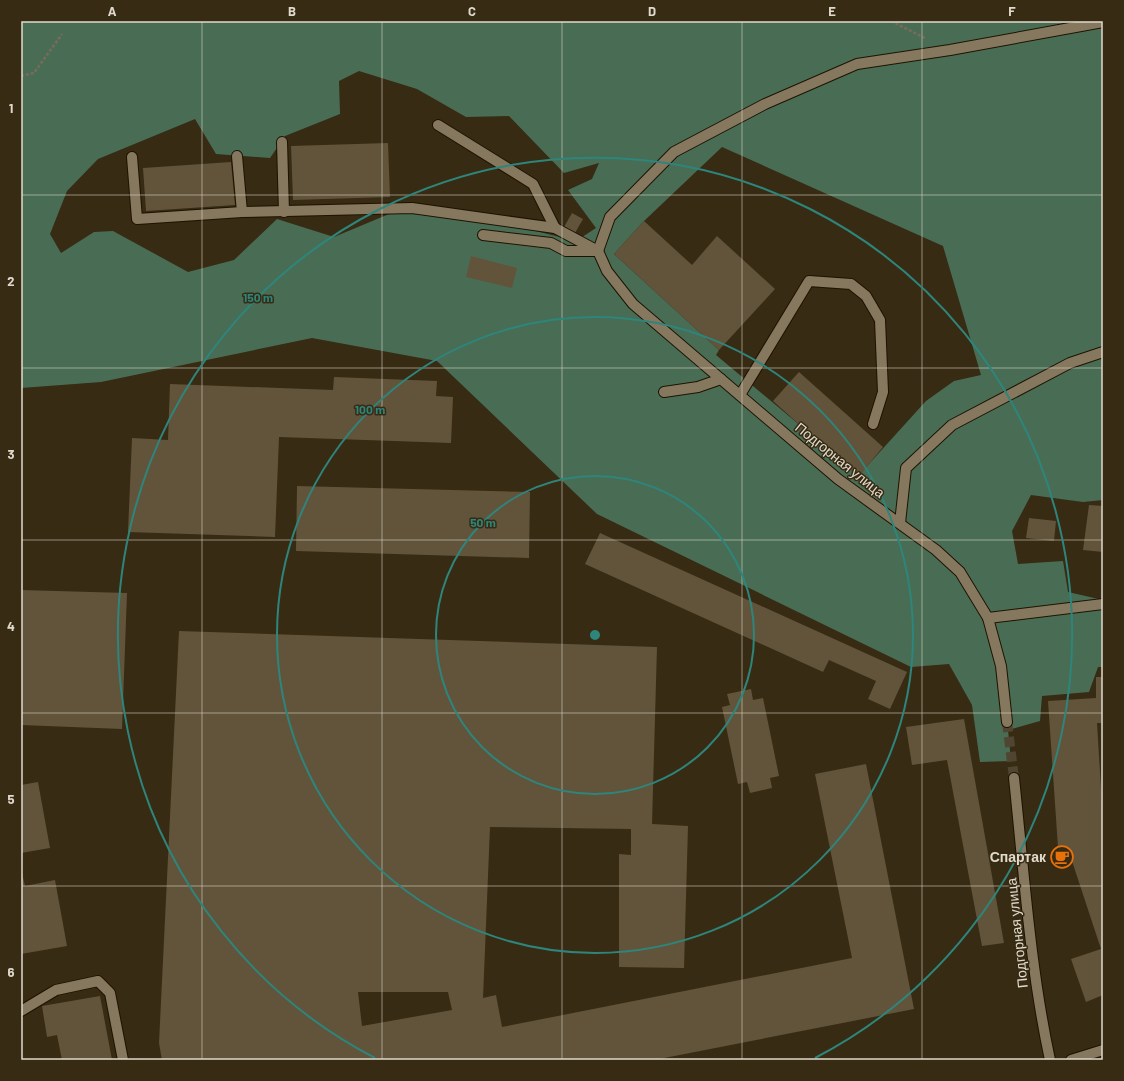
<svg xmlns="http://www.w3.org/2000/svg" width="1124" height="1081" viewBox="0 0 1124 1081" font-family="Barlow,sans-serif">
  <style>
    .forest { fill: #496d54; fill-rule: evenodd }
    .building { fill: #61543b; fill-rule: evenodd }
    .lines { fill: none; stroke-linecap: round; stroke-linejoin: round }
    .minor-tunnel { stroke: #504530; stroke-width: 10; stroke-dasharray: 10 5; stroke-linecap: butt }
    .minor-casing { stroke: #1e1300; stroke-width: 12 }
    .path { stroke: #776c59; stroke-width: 2.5; stroke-dasharray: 3 2; stroke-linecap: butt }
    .minor { stroke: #85785e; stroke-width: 10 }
    .grid { fill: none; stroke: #e1dacc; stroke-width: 1; stroke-opacity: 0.55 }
    .ring { fill: none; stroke: #2e857c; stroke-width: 2 }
    .labels { text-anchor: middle; stroke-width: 3; stroke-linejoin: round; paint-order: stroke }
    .street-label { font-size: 14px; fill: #e1dacc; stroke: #372b14 }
    .poi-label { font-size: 14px; font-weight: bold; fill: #e1dacc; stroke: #372b14; text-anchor: end }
    .centre { fill: #2e857c; stroke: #372b14; stroke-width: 2 }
    .ring-label { font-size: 12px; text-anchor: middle; font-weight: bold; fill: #2e857c; stroke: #372b14; stroke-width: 3; stroke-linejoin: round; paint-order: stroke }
    .neatline { fill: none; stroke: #e1dacc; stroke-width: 1.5 }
    .grid-label { font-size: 13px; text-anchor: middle; font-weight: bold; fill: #e1dacc }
  </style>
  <rect width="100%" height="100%" fill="#372b14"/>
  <!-- forest -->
  <path class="forest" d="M21,21H1103V500L1083,502L1031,495L1012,531L1018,564L1063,561L1068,592L1103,600V667H1098L1089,692L1042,696L1040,721L1008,730L1011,761L980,762L972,705L949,664L911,667L597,514L437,361L312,338L101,382L21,388ZM359,71L417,89L466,117L509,116L564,173L599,163L592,179L568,190L596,228L576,241L466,214L401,209L334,237L277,219L234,260L188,272L113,231L94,232L61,253L50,234L67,191L98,159L195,119L216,154L270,158L285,136L340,114L339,81ZM722,147L943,246L981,375L954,381L926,401L858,476L816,440L813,443L798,430L802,427L716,355L719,350L614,254L644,221Z"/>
  <!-- building -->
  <g class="building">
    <polygon points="388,143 390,197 293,200 291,146"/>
    <polygon points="231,162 235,205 146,211 143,168"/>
    <polygon points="572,213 583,219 575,233 564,227"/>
    <polygon points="644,221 692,265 717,236 775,289 719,350 614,254"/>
    <polygon points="471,256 517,268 512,288 466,277"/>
    <polygon points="799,372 883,447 858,477 816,440 813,443 798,430 802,427 773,401"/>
    <polygon points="334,377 437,381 436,396 453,397 451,443 279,437 275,537 128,532 132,438 168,440 170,384 333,390"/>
    <polygon points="297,486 530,492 529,558 296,551"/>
    <polygon points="1089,505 1103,506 1103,552 1083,550"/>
    <polygon points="1029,518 1056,521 1054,541 1026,538"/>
    <polygon points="600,533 907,672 890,709 868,699 876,681 829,660 823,672 585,564"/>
    <polygon points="21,590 127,593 122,729 21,725"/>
    <path d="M179,631L657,647L652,824L688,826L684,968L619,967V854L631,855V829L490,827L483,998L496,995L502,1027L852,958L815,774L866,764L914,1009L654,1060H162L159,1043ZM358,992H448L452,1010L362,1026Z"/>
    <polygon points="1096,677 1103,677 1103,723 1097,723 1103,821 1103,995 1086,1002 1071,959 1101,949 1071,858 1059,862 1048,701 1096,698"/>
    <polygon points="751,689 753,700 763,698 779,776 770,778 772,788 750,793 747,782 738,784 722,707 730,705 727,694"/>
    <polygon points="964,719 1004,943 982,946 947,760 912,765 906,727"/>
    <polygon points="38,782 50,848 21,853 21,785"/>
    <polygon points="21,869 25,886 55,880 67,946 21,954"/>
    <polygon points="100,996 112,1060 62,1060 57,1035 47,1037 42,1006"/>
  </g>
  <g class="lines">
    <!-- minor-tunnel -->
    <polyline class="minor-tunnel" points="1007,722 1014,778"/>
    <!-- minor casing -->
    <g class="minor-casing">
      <g id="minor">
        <polyline points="438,125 533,184 555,228"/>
        <polyline points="282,142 284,212"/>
        <polyline points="237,156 242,212"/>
        <polyline points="132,157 137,219 242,212 412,208 555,228 598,251"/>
        <polyline points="483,235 551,243 566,251 596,251"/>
        <polyline points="598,251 607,271 633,304 838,479 936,550 960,572 988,618 1001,666 1007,722"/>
        <polyline points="598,251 610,217 674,152 765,104 857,64 950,50 1103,22"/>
        <polyline points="664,392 698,387 721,379"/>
        <polyline points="740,395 809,281 851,284 866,296 880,320 883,392 873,424"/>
        <polyline points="900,523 906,468 952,425 1070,363 1103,352"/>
        <polyline points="988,618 1103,604"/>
        <path d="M1014,778C1024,872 1030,967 1050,1060"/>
        <polyline points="21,1011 56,990 98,981 110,993 123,1060"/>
        <polyline points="1071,1060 1103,1050"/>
      </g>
    </g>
    <!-- path -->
    <g class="path">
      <polyline points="891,21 925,38"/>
      <polyline points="21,76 34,73 62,34"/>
    </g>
    <!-- minor -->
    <use href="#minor" class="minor"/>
  </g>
  <!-- grid -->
  <path class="grid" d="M202,21V1060M382,21V1060M562,21V1060M742,21V1060M922,21V1060M21,195H1103M21,368H1103M21,540H1103M21,713H1103M21,886H1103"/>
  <!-- distance rings -->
  <g class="ring">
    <circle cx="595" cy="635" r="159"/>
    <circle cx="595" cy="635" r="318"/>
    <path d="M375 1058A477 477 0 1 1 815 1058"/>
  </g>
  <!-- icons -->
  <defs>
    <g id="cafe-ring" transform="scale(1.15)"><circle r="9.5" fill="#372b14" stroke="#e8710a" stroke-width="1.5"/><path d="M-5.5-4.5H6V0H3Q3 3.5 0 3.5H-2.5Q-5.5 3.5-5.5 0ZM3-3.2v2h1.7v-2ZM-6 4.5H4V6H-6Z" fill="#e8710a"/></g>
  </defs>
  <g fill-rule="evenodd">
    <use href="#cafe-ring" x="1062" y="857"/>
  </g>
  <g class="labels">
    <!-- street labels -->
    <g class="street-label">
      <text transform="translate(840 460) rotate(39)" y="5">Подгорная улица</text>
      <text transform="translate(1017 933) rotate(-96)" y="5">Подгорная улица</text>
    </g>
    <!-- poi labels -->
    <g class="poi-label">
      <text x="1046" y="862">Спартак</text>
    </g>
  </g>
  <circle cx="595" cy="635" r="6" class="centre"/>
  <g class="ring-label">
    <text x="258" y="302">150 m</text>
    <text x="370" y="414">100 m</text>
    <text x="483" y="527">50 m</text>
  </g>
  <!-- border -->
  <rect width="1124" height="1081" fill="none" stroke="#372b14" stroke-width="44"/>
  <rect x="22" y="22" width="1080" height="1037" class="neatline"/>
  <g class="grid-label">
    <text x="112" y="16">A</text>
    <text x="292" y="16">B</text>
    <text x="472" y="16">C</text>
    <text x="652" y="16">D</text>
    <text x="832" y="16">E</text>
    <text x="1012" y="16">F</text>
    <text x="11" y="113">1</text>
    <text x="11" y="286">2</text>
    <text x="11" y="459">3</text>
    <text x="11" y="631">4</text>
    <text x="11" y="804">5</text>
    <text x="11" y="977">6</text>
  </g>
</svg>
